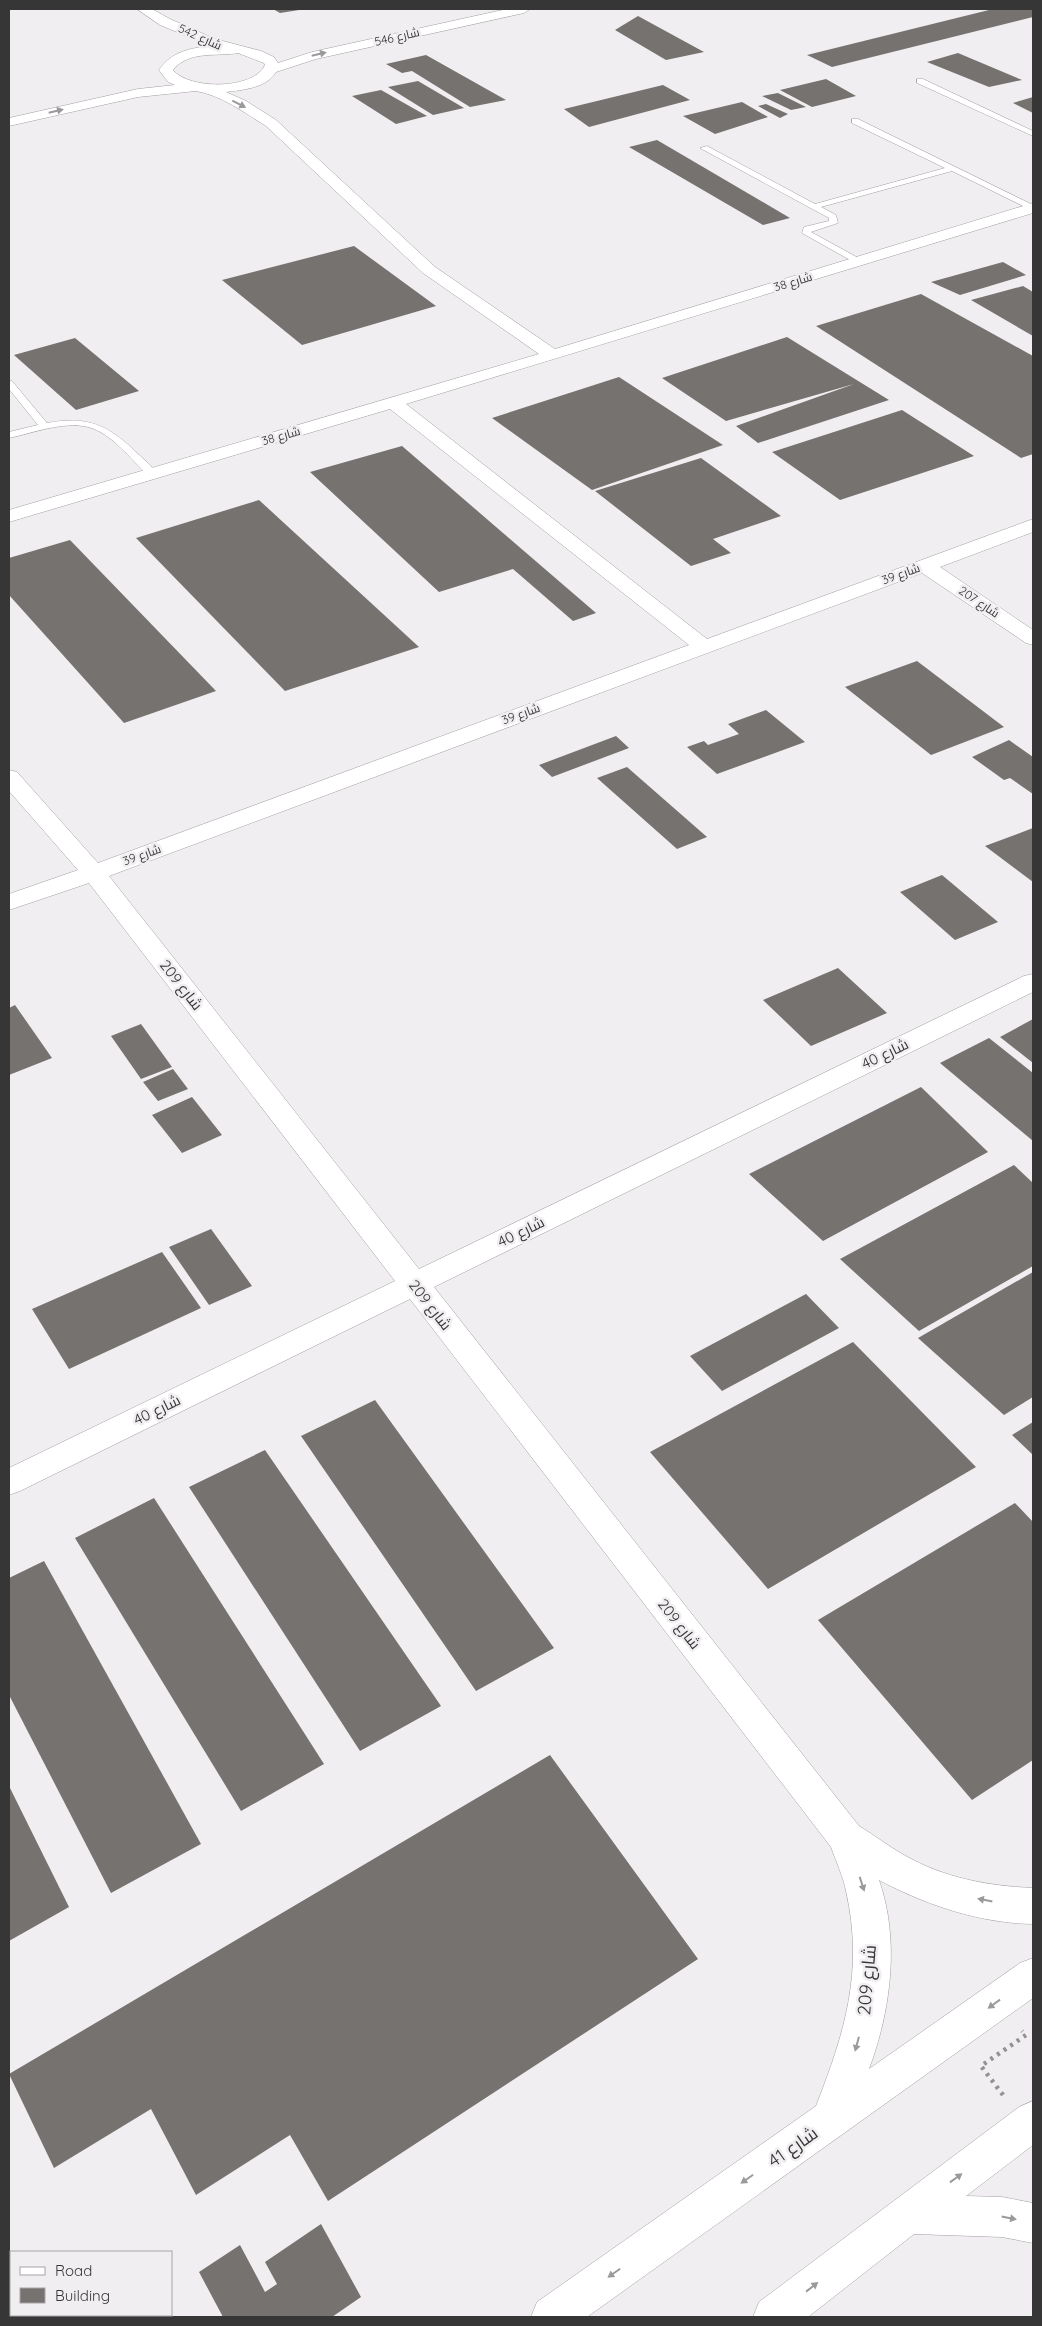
<svg xmlns="http://www.w3.org/2000/svg" width="1042" height="2326" viewBox="0 0 1042 2326" font-family="Quicksand,Cairo,sans-serif">
  <style>
    .building { fill: #757270 }
    .lines { fill: none; stroke-linecap: round; stroke-linejoin: round }
    .service-casing { stroke: #a29fa2; stroke-width: 1 }
    .minor-casing { stroke: #a29fa2; stroke-width: 1 }
    .path { stroke: #939193; stroke-width: 4.5; stroke-dasharray: 3 5; stroke-linecap: butt }
    .service { fill: #fff; fill-rule: evenodd }
    .minor { fill: #fff; fill-rule: evenodd }
    .oneway { fill: #9b9a9b }
    .labels { text-anchor: middle; stroke-width: 5; stroke-linejoin: round; paint-order: stroke }
    .far-street-label { font-size: 12px; fill: #373637; stroke: #f1eef1 }
    .street-label { font-size: 15px; fill: #373637; stroke: #f1eef1 }
    .near-street-label { font-size: 18px; fill: #373637; stroke: #f1eef1 }
  </style>
  <rect width="100%" height="100%" fill="#f1eef1"/>
  <!-- building -->
  <g class="building">
    <polygon points="273,9 299,9 299,10 280,13"/>
    <polygon points="993,9 1033,9 1033,17 832,67 807,55"/>
    <polygon points="638,16 704,52 666,60 615,30"/>
    <polygon points="958,53 1022,80 989,87 927,62"/>
    <polygon points="426,55 506,100 470,107 412,71 402,73 386,64"/>
    <polygon points="826,79 856,96 812,107 780,90"/>
    <polygon points="418,81 464,108 433,115 388,87"/>
    <polygon points="663,85 690,100 589,127 564,109"/>
    <polygon points="381,90 427,116 396,124 352,96"/>
    <polygon points="778,93 806,107 791,110 762,96"/>
    <polygon points="1033,97 1033,113 1013,103"/>
    <polygon points="742,102 768,117 715,134 683,116"/>
    <polygon points="766,104 788,114 780,118 758,106"/>
    <polygon points="657,140 744,191 790,218 763,225 629,147"/>
    <polygon points="354,246 436,306 302,345 222,280"/>
    <polygon points="1003,262 1026,275 960,295 931,282"/>
    <polygon points="1023,286 1033,292 1033,336 971,300"/>
    <polygon points="921,294 1033,356 1033,454 1021,458 816,326"/>
    <polygon points="787,337 889,400 758,443 736,426 854,384 726,421 662,378"/>
    <polygon points="75,338 139,391 76,410 14,355"/>
    <polygon points="619,377 723,445 592,490 492,418"/>
    <polygon points="902,410 974,456 840,500 772,452"/>
    <polygon points="402,446 596,613 573,621 513,569 439,592 310,472"/>
    <polygon points="701,458 781,516 713,539 731,553 691,566 595,491"/>
    <polygon points="259,500 419,647 285,691 136,538"/>
    <polygon points="70,540 216,691 124,723 9,595 9,558"/>
    <polygon points="917,661 1004,727 931,755 845,687"/>
    <polygon points="766,710 805,742 717,774 687,747 704,741 708,745 739,734 728,724"/>
    <polygon points="616,736 629,748 552,777 539,765"/>
    <polygon points="1009,740 1033,757 1033,794 1010,778 1004,780 972,757"/>
    <polygon points="627,767 707,837 677,849 597,778"/>
    <polygon points="1033,828 1033,882 985,846"/>
    <polygon points="942,875 998,922 955,940 900,892"/>
    <polygon points="838,968 887,1013 811,1046 763,1000"/>
    <polygon points="15,1005 52,1058 9,1075 9,1008"/>
    <polygon points="1033,1019 1033,1063 1000,1037"/>
    <polygon points="141,1024 172,1067 141,1079 111,1036"/>
    <polygon points="989,1038 1033,1073 1033,1141 940,1063"/>
    <polygon points="173,1069 188,1089 158,1101 143,1082"/>
    <polygon points="921,1087 988,1152 823,1241 749,1174"/>
    <polygon points="192,1097 222,1135 182,1153 152,1115"/>
    <polygon points="1014,1165 1033,1183 1033,1266 919,1331 840,1259"/>
    <polygon points="211,1229 252,1286 209,1305 169,1247"/>
    <polygon points="162,1252 201,1308 69,1369 32,1309"/>
    <polygon points="1033,1272 1033,1397 1004,1415 918,1338"/>
    <polygon points="806,1294 839,1328 722,1391 690,1356"/>
    <polygon points="853,1342 976,1467 768,1589 650,1452"/>
    <polygon points="375,1400 554,1648 476,1691 301,1436"/>
    <polygon points="1033,1422 1033,1455 1012,1435"/>
    <polygon points="265,1450 441,1706 360,1751 189,1487"/>
    <polygon points="154,1498 324,1764 241,1811 75,1538"/>
    <polygon points="1015,1503 1033,1522 1033,1760 972,1800 818,1620"/>
    <polygon points="44,1561 201,1844 111,1893 9,1695 9,1578"/>
    <polygon points="550,1755 698,1959 328,2201 290,2135 196,2195 151,2109 54,2168 9,2074"/>
    <polygon points="9,1786 69,1907 9,1941"/>
    <polygon points="321,2224 361,2297 332,2317 223,2317 199,2272 240,2245 265,2292 277,2284 265,2262"/>
  </g>
  <g class="lines">
    <!-- service casing -->
    <g class="service-casing">
      <g id="service">
        <polygon points="917,79 923,79 1033,131 1033,136 917,83"/>
        <polygon points="852,119 858,119 1033,205 1033,211 952,171 821,207 836,215 838,223 811,232 862,260 863,262 859,265 802,233 804,227 829,221 829,218 700,148 707,146 815,204 945,168 852,123"/>
        <path d="M9,380L12,381L47,423C87,416 106,424 135,451C142,458 151,465 157,473L152,476L148,475C131,460 112,433 88,427C63,421 33,433 9,438V432L38,425L9,389Z"/>
      </g>
    </g>
    <!-- minor casing -->
    <g class="minor-casing">
      <g id="minor">
        <path d="M137,9H152L170,19L215,39L261,51L274,57L278,63L312,52L507,9H530L524,13L316,59L276,72C267,88 242,90 226,92L246,101L276,120L435,267L555,349L1033,203V213L406,404L707,639L1033,519V532L940,567L1033,630V645L1026,643L922,573L109,876L419,1269L1024,976L1033,974V992L434,1287L859,1826C874,1835 888,1846 904,1855C944,1878 988,1886 1033,1888V1924C979,1923 926,1905 879,1880C900,1940 891,2010 869,2069L1020,1963L1033,1958V1998L587,2317H531L537,2302L816,2106C845,2032 864,1971 846,1891C843,1876 836,1861 831,1847L410,1299L20,1491L9,1495V1468L395,1281L89,883L9,910V894L78,870L9,791V770L17,772L98,863L689,645L390,409L9,522V510L539,354L423,273L266,126C245,113 221,95 196,91L138,97L9,126V118L138,89L175,85L168,82L159,70C171,52 190,48 211,46L160,25ZM238,53L264,63L265,65C254,90 189,90 173,70C189,50 216,57 238,53Z"/>
        <polygon points="1033,2101 1033,2145 966,2196 1002,2197 1033,2203 1033,2243 1002,2237 914,2234 808,2317 753,2317 759,2302 1019,2107"/>
      </g>
    </g>
    <!-- path -->
    <polyline class="path" points="1003,2095 981,2066 1026,2035 1022,2031"/>
    <!-- service -->
    <use href="#service" class="service"/>
    <!-- minor -->
    <use href="#minor" class="minor"/>
  </g>
  <!-- one-way arrows -->
  <defs><path id="oneway-solid" d="M-6-.8H1V-3.2L6.5 0L1 3.2V.8H-6Z" transform="scale(1.25)"/></defs>
  <g class="oneway">
    <use href="#oneway-solid" transform="translate(319 54) rotate(-13)"/>
    <use href="#oneway-solid" transform="translate(239 104) rotate(27)"/>
    <use href="#oneway-solid" transform="translate(56 111) rotate(-13)"/>
    <use href="#oneway-solid" transform="translate(862 1884) rotate(72)"/>
    <use href="#oneway-solid" transform="translate(985 1900) rotate(-169)"/>
    <use href="#oneway-solid" transform="translate(994 2004) rotate(144)"/>
    <use href="#oneway-solid" transform="translate(857 2044) rotate(105)"/>
    <use href="#oneway-solid" transform="translate(956 2178) rotate(-36)"/>
    <use href="#oneway-solid" transform="translate(747 2179) rotate(145)"/>
    <use href="#oneway-solid" transform="translate(1009 2218) rotate(11)"/>
    <use href="#oneway-solid" transform="translate(614 2273) rotate(145)"/>
    <use href="#oneway-solid" transform="translate(812 2287) rotate(-38)"/>
  </g>
  <g class="labels">
    <!-- far-street labels -->
    <g class="far-street-label">
      <text transform="translate(200 37) rotate(24)" y="4">شارع 542</text>
      <text transform="translate(397 37) rotate(-13)" y="4">شارع 546</text>
      <text transform="translate(793 282) rotate(-17)" y="4">شارع 38</text>
      <text transform="translate(281 436) rotate(-16)" y="4">شارع 38</text>
      <text transform="translate(901 574) rotate(-20)" y="4">شارع 39</text>
      <text transform="translate(979 602) rotate(34)" y="4">شارع 207</text>
      <text transform="translate(521 714) rotate(-20)" y="4">شارع 39</text>
      <text transform="translate(142 855) rotate(-20)" y="4">شارع 39</text>
    </g>
    <!-- street labels -->
    <g class="street-label">
      <text transform="translate(181 985) rotate(52)" y="5">شارع 209</text>
      <text transform="translate(885 1054) rotate(-26)" y="5">شارع 40</text>
      <text transform="translate(521 1232) rotate(-26)" y="5">شارع 40</text>
      <text transform="translate(430 1305) rotate(52)" y="5">شارع 209</text>
      <text transform="translate(157 1410) rotate(-26)" y="5">شارع 40</text>
      <text transform="translate(679 1624) rotate(52)" y="5">شارع 209</text>
    </g>
    <!-- near-street labels -->
    <g class="near-street-label">
      <text transform="translate(867 1980) rotate(-85)" y="6">شارع 209</text>
      <text transform="translate(793 2147) rotate(-35)" y="6">شارع 41</text>
    </g>
  </g>
  <!-- border -->
  <rect width="1042" height="2326" fill="none" stroke="#373637" stroke-width="20"/>
  <!-- legend -->
  <rect x="10" y="2251" width="162" height="65" fill="#f1eef1" stroke="#a7a4a7"/>
  <rect x="20" y="2267" width="25" height="8" fill="#ffffff" stroke="#a7a4a7"/>
  <text x="55" y="2276" font-size="15" fill="#373637">Road</text>
  <rect x="20" y="2288" width="25" height="15" fill="#757270" stroke="#a7a4a7"/>
  <text x="55" y="2301" font-size="15" fill="#373637">Building</text>
</svg>
